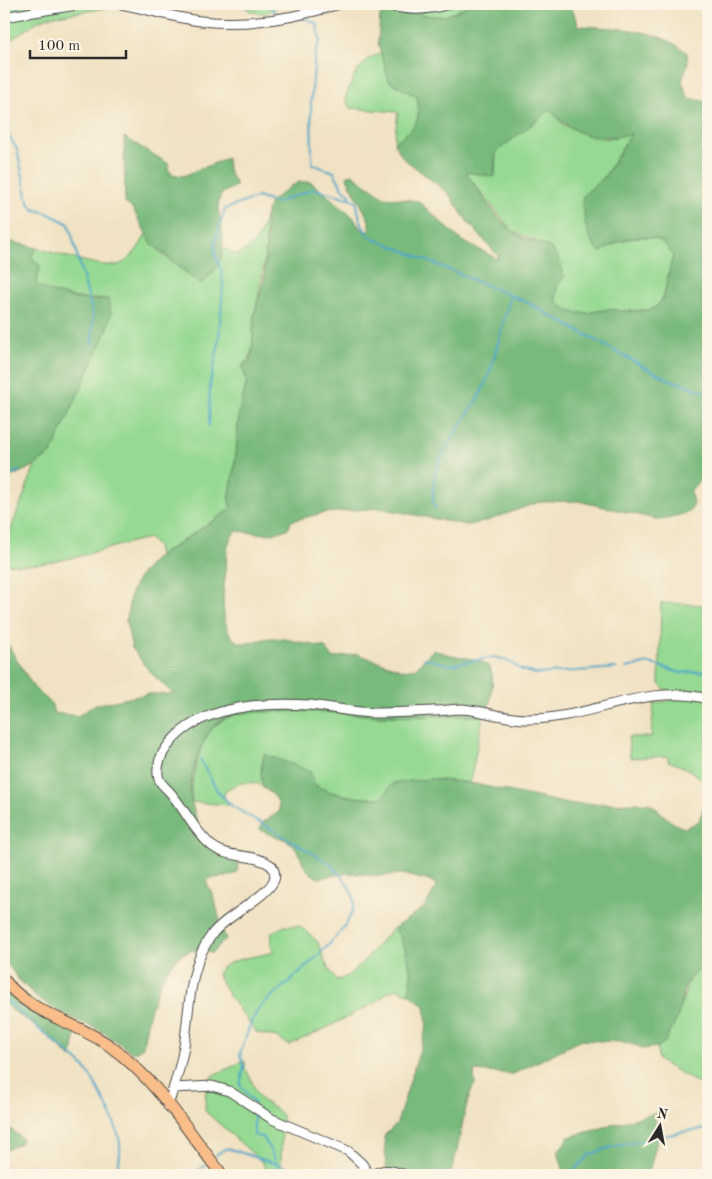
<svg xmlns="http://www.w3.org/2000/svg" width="712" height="1179" viewBox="0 0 712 1179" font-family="'Old Standard TT',serif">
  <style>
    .green { fill: #95d992; stroke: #60825e }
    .forest { fill: #78b97c; stroke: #527254; fill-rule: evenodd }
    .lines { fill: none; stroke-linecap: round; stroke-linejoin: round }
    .stream { stroke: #4ca6c9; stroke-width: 2 }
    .minor-casing { stroke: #494642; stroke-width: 11 }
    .major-casing { stroke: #494642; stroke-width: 13 }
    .minor { stroke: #fff; stroke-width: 9 }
    .major { stroke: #f8bd89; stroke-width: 11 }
  </style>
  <rect width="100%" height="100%" fill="#fcf5e5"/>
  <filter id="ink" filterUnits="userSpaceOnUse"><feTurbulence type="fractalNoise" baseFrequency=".02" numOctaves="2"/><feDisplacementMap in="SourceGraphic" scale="10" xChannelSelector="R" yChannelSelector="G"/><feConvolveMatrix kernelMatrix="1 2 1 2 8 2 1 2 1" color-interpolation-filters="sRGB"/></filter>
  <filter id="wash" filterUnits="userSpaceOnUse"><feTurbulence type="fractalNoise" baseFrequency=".0096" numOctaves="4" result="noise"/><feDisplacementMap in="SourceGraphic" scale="20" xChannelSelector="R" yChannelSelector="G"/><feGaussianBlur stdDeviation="1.12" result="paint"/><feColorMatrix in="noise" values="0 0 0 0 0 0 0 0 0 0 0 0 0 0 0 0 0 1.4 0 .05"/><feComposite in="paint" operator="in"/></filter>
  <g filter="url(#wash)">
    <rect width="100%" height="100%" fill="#f0e2c3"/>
    <!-- green -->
    <g class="green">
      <polygon points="4,4 114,4 113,7 49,17 38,21 12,39 4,36"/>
      <path d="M241,4H278C270,18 251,15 241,4Z"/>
      <path d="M371,4H471C463,8 451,15 442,16C425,18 394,5 384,13Z"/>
      <path d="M381,53L389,81L417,97C422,123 414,128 394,143L398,112L350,108L345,98L355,74L368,59Z"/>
      <path d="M550,110L565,126L605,139L631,134L605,176L583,196L586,223L600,252C616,242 640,232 659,240C664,242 669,250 673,255L663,298L656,307L649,310L622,311L609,309L587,313L570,312L556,301L553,249L512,231L467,175L466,172L495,176L496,152Z"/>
      <path d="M265,217C269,255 261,280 254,316C251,334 258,353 242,366L247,381L239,413L235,464L229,500L231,509L159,556L157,547L149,538C109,546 42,572 4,563V548L35,465L51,454L107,330L111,313L101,298C86,301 48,295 36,284L40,266L31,256L37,248C56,253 99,268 117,265C130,263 141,244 146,234L161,253L200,284C213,275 220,262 223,247L236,255C254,247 261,236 265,217Z"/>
      <polygon points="661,603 708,605 708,783 686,768 668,761 668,756 630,758 628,737 651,737 654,703 678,699 678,694 664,689 659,684"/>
      <path d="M304,709L381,716H483L470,783L430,779L382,798L364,799L326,791L264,755L261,772L263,785C247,781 239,781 225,791L224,797L229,805L192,802C189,789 194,777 196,764C210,702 253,712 304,709Z"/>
      <path d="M285,926H300L318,942L325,962L336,980C352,981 380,939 394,928C405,940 416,979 408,993L397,989L388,992L377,1002L326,1028L289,1045L277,1037L257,1033L228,995L217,973C229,957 255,958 273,952L271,940L272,932Z"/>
      <path d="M703,968L708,969V1089L658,1060L657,1047L664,1043L685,994C686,980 692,975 703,968Z"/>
      <path d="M245,1061V1069C252,1077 253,1089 260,1098C266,1105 278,1108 282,1116L281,1166L315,1175H267L263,1163L205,1111L206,1083L213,1075Z"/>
    </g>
    <!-- forest -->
    <g class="forest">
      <path d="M471,4H570L579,26C615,28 659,28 687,53L688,63L682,81L688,98L708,102V471C703,479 695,483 690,492L694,505L687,513L660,520L578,501L539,502L484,522L467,525L379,508L323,513L291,521L289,528L279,532L266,534L236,531C223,545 228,561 225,578C222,593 220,640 242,643C251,644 262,638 272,638C289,638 308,645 325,647L333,658L357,654L403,670L416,668L433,650C484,667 503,647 487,716C452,716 416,717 380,716C341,714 307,709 266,712C252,712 238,712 225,718C204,728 190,771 190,794C190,801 201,833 204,837C215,850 243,851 237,873L226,877L208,878L207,884C219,903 217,919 226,939L212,953C205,952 196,948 189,951C160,961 146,1020 143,1047L133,1053L100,1030L63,1014L38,998L18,979L4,959V638L34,688L51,703L54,713L78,716L94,705L149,694H174L150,672L132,648L126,621L131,592L141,574L154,560L231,509L229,500L235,464L239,413L247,381L242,366L249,361L252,353L254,316L264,279L267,237L265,217L270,202L291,186L300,182H311L353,217L360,228L369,232V220L348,180L347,176L352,174L384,197L418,201L462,241L496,258L499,257L467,221L448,193L403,158L394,143C414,128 422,123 417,97L389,81L378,43L380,16C397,2 419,19 442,16C451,15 463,8 471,4ZM550,110C575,137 596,141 631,134L605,176L583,196C583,214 585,241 601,252C616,241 640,232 659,240C664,242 669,251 673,255L663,299L656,307L649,310L622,311L609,309L587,313L570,312L556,301L557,287L564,277C557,233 535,251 511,230C494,215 481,193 467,175V172L494,177L496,152Z"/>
      <path d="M124,137L169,164L168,169L172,174L183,176L227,158L228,170L236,185C232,189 226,190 222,194C207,211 245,253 200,284L151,243L133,209L125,203Z"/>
      <path d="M4,240L37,248L31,256L40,266L36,284C45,292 76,299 89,300C95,301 101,298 108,299L111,313L107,330L51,454L32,467L4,480Z"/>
      <path d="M264,754L310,771L315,785C335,796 359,799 382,798L393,783L430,779L470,783L569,804L649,803C663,812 669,824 685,828L699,821L708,794V969L703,968L691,976L685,985L677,1019L664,1043L657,1047L642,1049L638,1046L622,1042L581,1040L513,1074L474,1071L475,1084C464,1099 459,1153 450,1175H387L384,1136L397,1123L423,1040L427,1024L425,1006L408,993C416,978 405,940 394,928L425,907L436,887L434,882L402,874L377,876L349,873L318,878C298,867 305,857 292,844C283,836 269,837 260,829L262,823L279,812C280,800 274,794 263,788L261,772Z"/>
      <polygon points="4,977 11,986 77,1030 71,1058 44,1033 4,1004"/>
      <polygon points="655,1113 657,1141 648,1175 565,1175 558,1152 569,1137"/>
      <polygon points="4,1123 22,1139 20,1143 4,1151"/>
    </g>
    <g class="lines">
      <!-- stream -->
      <g class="stream">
        <polyline points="268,4 278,15"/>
        <polyline points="17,11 20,4"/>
        <path d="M299,19H307L317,24L320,41L315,55L311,102L312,164L334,172L343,189L350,194V198L356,201C360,217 361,239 383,242L526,302L646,368L668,379L708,393"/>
        <polyline points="4,39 12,22"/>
        <polyline points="4,128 17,149 28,201 33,209 47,213 69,224 93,315 92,344"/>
        <polyline points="209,426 210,383 218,348 223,286 221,270 215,253 215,242 225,209 258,197 275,203 314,189 349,198"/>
        <polyline points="4,479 19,471"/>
        <path d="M435,509C423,461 467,425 485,384C497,356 501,324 511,296"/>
        <polyline points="424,658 449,665 494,657 506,660 522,670 536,674 616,668"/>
        <polyline points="626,668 649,663 681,673 708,671"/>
        <path d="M200,759L218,792L232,806L329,863C338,872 355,889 354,904C351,936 282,985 259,1008L251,1022L240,1054L244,1067L240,1085L255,1104"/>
        <path d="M4,998C27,1021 53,1039 77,1060C92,1072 119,1126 120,1145C121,1155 118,1165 117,1175"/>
        <polyline points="254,1114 254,1135 264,1138 277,1164"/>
        <polyline points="216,1155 225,1149 230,1149 310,1175"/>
        <polyline points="193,1175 204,1166"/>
        <polyline points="572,1175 576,1168 589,1155 608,1148 687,1131 708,1129"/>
      </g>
    </g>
  </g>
  <g filter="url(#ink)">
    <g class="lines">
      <!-- minor casing -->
      <g class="minor-casing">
        <g id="minor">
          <path d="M121,4C148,9 174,18 201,21C247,26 296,18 339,4"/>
          <path d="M383,4C407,11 426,11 449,4"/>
          <polyline points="4,17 82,4"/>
          <polyline points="174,1088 212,1086 229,1091 272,1119 348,1151 362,1164 369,1175"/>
          <path d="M168,1106C174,1086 181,1066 184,1046C190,1008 188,966 213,933C226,916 267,897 274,880C276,875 274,870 272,866C253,852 230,860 212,846C195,832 187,813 173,796C169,790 161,785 159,779C156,771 159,760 163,753C191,706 259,702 309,705C331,707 351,712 373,713C393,713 413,712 433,711C443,711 453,709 463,709C485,711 505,719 527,719C588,720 647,682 708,699"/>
          <path d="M373,1175C383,1167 394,1171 405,1175"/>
        </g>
      </g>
      <!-- major casing -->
      <g class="major-casing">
        <path id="major" d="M4,980C29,1013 76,1022 110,1046C156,1079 188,1131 222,1175"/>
      </g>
      <!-- minor -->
      <use href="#minor" class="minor"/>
      <!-- major -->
      <use href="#major" class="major"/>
    </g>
  </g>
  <!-- margin -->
  <rect width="712" height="1179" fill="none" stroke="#fcf5e5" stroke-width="20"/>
  <!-- north arrow -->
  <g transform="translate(660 1126) rotate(11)" stroke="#fcf5e5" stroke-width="4" paint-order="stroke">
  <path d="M0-4L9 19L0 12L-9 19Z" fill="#2b2b2b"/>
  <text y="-8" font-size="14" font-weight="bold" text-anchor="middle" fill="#2b2b2b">N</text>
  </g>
  <!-- scale -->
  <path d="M30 50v8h96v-8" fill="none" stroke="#2b2b2b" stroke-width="2.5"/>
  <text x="38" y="50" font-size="15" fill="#2b2b2b" stroke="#fcf5e5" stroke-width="4" paint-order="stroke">100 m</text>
</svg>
